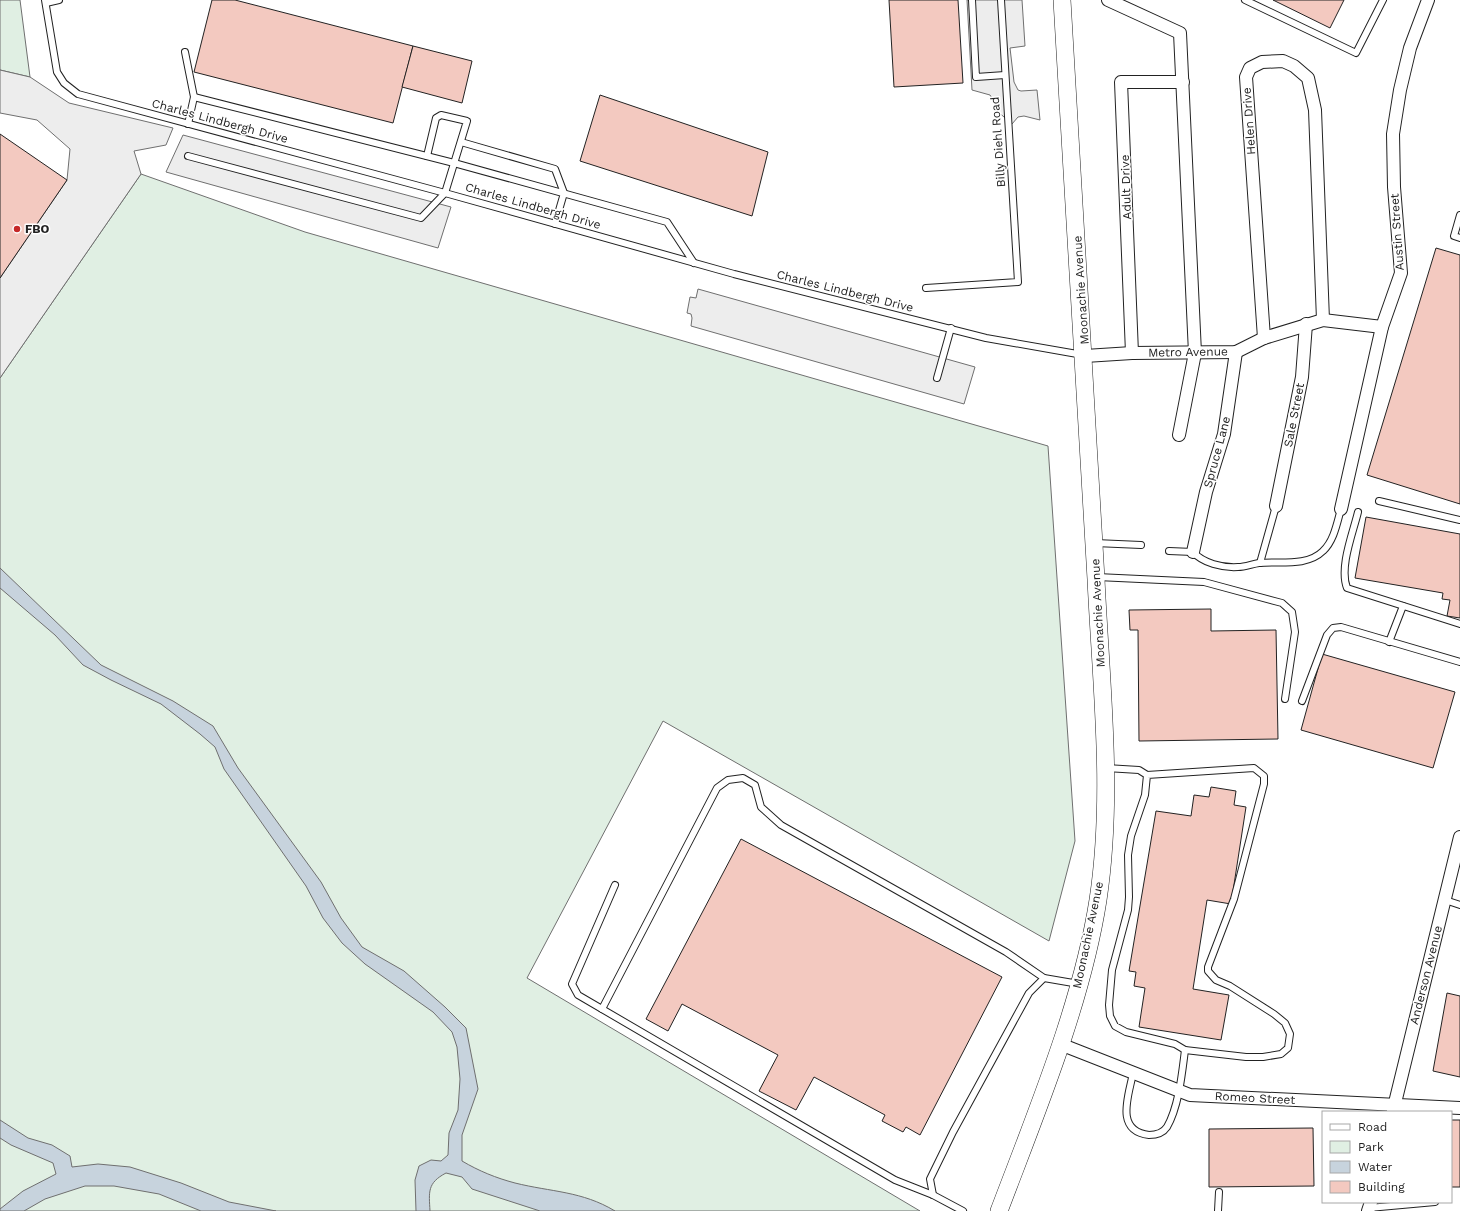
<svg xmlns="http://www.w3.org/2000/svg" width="1460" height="1211" viewBox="0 0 1460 1211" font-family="'Work Sans',sans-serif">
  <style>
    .green { fill: #e0efe3; stroke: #6f6f6f }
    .parking { fill: #ededed; stroke: #6f6f6f }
    .water { fill: #c7d3dd; stroke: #6f6f6f }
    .building { fill: #f3c9c0; stroke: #222 }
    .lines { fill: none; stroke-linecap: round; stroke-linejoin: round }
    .service-casing { stroke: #222; stroke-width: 8 }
    .minor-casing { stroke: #222; stroke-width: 14 }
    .secondary-casing { stroke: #222; stroke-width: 18 }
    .service { stroke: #fff; stroke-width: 6 }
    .minor { stroke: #fff; stroke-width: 12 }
    .secondary { stroke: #fff; stroke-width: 17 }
    .poi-dot { fill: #c62828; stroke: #fff; stroke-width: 1.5 }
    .labels { text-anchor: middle; stroke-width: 3; stroke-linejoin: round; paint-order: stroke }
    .street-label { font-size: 12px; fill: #222; stroke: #fff }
    .poi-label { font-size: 12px; font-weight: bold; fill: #222; stroke: #fff; text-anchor: start }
  </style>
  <rect width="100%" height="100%" fill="#fff"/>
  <!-- green -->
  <g class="green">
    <polygon points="0,0 20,0 30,77 0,70"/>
    <polygon points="141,174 305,232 1048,446 1075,841 1049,941 663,721 527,978 920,1211 0,1211 0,378"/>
  </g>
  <!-- parking -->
  <g class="parking">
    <polygon points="967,0 1022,0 1025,46 1010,48 1014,82 1018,90 1021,91 1037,90 1040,120 1024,116 1018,117 1012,124 996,110 995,103 990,95 972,90"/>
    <polygon points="0,70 30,77 69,103 173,128 166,145 134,151 141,174 0,378 0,278 67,180 70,149 37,120 0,113"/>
    <polygon points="183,135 451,207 438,248 166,172"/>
    <polygon points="698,289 975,367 964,404 691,326 692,318 691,314 687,313 690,297 696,298"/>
  </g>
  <!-- water -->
  <g class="water">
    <path d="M0,568L101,665L173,701L213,726L238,768L321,882L341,918L362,947L404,971L445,1007L466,1028L478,1089L462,1135V1161C479,1171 496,1178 515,1183C551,1192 582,1191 615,1211H540L472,1189L462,1177L446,1173C427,1183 429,1192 430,1211H416L415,1180L419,1166L431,1160L441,1161L448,1155L449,1133L458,1110L460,1079L457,1047L452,1032L433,1012L365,964L342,943L323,918L306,886L224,769L215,747L200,734L161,704L111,680L83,665L55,635L0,588Z"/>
    <polygon points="0,1120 28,1138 52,1145 70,1156 72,1167 98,1164 130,1167 181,1183 229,1202 276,1211 201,1211 159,1194 114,1186 85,1186 45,1199 24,1211 0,1211 0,1209 23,1191 56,1174 53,1163 11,1145 0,1138"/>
  </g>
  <!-- building -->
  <g class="building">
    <polygon points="212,0 235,0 413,46 393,123 194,72"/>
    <polygon points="889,0 958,0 963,83 894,87"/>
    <polygon points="1273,0 1344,0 1330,28"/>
    <polygon points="413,46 472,61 462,103 402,87"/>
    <polygon points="600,95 768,152 752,216 580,161"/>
    <polygon points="0,134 67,180 0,278"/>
    <polygon points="1436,248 1460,255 1460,504 1367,475"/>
    <polygon points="1366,517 1460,534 1460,618 1447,616 1450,600 1442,599 1443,593 1355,578"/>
    <polygon points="1211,609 1211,631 1276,630 1278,739 1139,741 1138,630 1130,630 1129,610"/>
    <polygon points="1322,654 1455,692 1433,768 1301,730"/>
    <polygon points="1211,787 1236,791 1234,805 1246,807 1231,904 1207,900 1193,989 1229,995 1221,1040 1139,1027 1145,988 1134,986 1136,972 1129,971 1156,811 1191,816 1194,795 1209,797"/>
    <polygon points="741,839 1002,977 920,1135 906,1127 903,1132 882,1121 885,1115 814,1077 796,1110 759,1091 778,1055 682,1004 668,1031 646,1019"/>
    <polygon points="1447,993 1460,996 1460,1077 1433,1071"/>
    <rect x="1451" y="1120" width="9" height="67"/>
    <polygon points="1313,1128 1314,1186 1209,1187 1209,1129"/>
  </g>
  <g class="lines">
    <!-- service casing -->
    <g class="service-casing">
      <g id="service">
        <polyline points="45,0 57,72 64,83 78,94 445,193 734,274 986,338 1083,355"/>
        <polyline points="972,0 976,77 1005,75"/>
        <polyline points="1245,0 1356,53 1383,0"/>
        <polyline points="46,3 59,0"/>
        <polyline points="185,52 194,97 188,124"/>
        <polyline points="194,97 454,163 667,222 694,263"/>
        <polyline points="461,142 555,169 564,193 555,224"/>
        <polyline points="188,156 421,218 445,193 467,121 441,115 436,118 427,156"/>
        <polyline points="1460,215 1454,236 1460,238"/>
        <polyline points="926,288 1018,282 1001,0"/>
        <polyline points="937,378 951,328"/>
        <polyline points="1379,501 1460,520"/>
        <path d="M1358,512C1353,533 1339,567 1347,588L1460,624"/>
        <polyline points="1095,543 1141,545"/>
        <path d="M1169,551L1193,552C1203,563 1222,568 1238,567C1245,567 1252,564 1259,563C1279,561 1307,567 1323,551C1334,541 1337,523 1341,509"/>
        <polyline points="1260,563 1276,506"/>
        <polyline points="1097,577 1204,582 1282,603 1292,612 1295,632 1285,699"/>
        <polyline points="1389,642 1403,606"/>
        <polyline points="1302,701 1327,635 1333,628 1341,627 1460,662"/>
        <polyline points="1106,768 1139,770 1147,775 1254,768 1264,776 1264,784 1234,899 1208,967 1208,971 1216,980 1230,986 1274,1014 1285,1023 1290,1034 1288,1048 1281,1054 1263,1057 1246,1057 1185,1050 1175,1044 1126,1032 1115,1026 1110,1016 1109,1005 1112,970 1128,910 1129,897 1128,855 1131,836 1145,795 1147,775"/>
        <polyline points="615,885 572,984 578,995 895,1180 933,1195 963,1211"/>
        <polyline points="1445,900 1460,905"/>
        <polyline points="602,1009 717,788 728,780 743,778 755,785 761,807 781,825 1006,952 1044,978"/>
        <path d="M1133,1073C1129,1095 1114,1131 1149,1135C1156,1135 1163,1133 1167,1127C1179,1106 1182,1073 1185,1050"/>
        <polyline points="933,1195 930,1179 953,1132 1029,993 1044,978 1079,984"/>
        <polyline points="1369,1208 1435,1202"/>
        <polyline points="1218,1211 1219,1192"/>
      </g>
    </g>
    <!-- minor casing -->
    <g class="minor-casing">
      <g id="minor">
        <polyline points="1108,0 1180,33 1195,353 1179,435"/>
        <polyline points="1264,338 1246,77 1250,68 1262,62 1283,61 1294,66 1308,78 1315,110 1323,320"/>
        <polyline points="1132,353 1121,82 1183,82"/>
        <polyline points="1085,356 1132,353 1236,352 1264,338 1323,320 1382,327"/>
        <polyline points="1276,506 1302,377 1306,324"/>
        <polyline points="1341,509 1382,327 1401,273 1394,187 1393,134 1400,90 1410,48 1428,0"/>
        <polyline points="1193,552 1206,492 1224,434 1236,352"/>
        <polyline points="1060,1044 1190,1095 1460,1108"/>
        <polyline points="1393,1111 1460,837"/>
        <polyline points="1368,1211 1371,1202"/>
      </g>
    </g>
    <!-- secondary casing -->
    <g class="secondary-casing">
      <path id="secondary" d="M999,1211C1036,1113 1082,1003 1098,900C1114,794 1101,685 1096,579C1086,386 1074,193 1062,0"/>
    </g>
    <!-- service -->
    <use href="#service" class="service"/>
    <!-- minor -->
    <use href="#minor" class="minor"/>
    <!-- secondary -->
    <use href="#secondary" class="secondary"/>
  </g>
  <!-- markers -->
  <circle class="poi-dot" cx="17" cy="229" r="4"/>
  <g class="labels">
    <!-- street labels -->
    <g class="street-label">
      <text transform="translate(220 121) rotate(15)" y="4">Charles Lindbergh Drive</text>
      <text transform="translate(1249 121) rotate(-94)" y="4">Helen Drive</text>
      <text transform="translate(998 142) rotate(-94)" y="4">Billy Diehl Road</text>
      <text transform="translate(1126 187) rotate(-92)" y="4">Adult Drive</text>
      <text transform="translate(533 206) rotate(16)" y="4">Charles Lindbergh Drive</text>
      <text transform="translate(1397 232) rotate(-94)" y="4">Austin Street</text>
      <text transform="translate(1081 290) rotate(-94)" y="4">Moonachie Avenue</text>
      <text transform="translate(845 291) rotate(14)" y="4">Charles Lindbergh Drive</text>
      <text transform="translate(1188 352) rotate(-1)" y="4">Metro Avenue</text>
      <text transform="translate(1294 415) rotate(-79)" y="4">Sale Street</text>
      <text transform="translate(1217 452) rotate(-75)" y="4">Spruce Lane</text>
      <text transform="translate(1098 613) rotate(-93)" y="4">Moonachie Avenue</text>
      <text transform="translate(1088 935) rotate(-78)" y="4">Moonachie Avenue</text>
      <text transform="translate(1426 975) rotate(-76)" y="4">Anderson Avenue</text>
      <text transform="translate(1255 1098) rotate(3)" y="4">Romeo Street</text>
    </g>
    <!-- poi labels -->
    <g class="poi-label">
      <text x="25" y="233">FBO</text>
    </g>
  </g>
  <!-- legend -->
  <rect x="1322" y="1111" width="130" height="92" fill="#ffffff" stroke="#a7a7a7"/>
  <rect x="1330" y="1124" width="20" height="6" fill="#ffffff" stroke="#a7a7a7"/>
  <text x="1358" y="1131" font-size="12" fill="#222222">Road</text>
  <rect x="1330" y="1141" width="20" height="12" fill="#e0efe3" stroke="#a7a7a7"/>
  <text x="1358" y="1151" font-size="12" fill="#222222">Park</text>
  <rect x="1330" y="1161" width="20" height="12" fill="#c7d3dd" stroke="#a7a7a7"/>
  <text x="1358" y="1171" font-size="12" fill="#222222">Water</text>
  <rect x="1330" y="1181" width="20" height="12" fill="#f3c9c0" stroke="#a7a7a7"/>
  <text x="1358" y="1191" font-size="12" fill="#222222">Building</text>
</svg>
